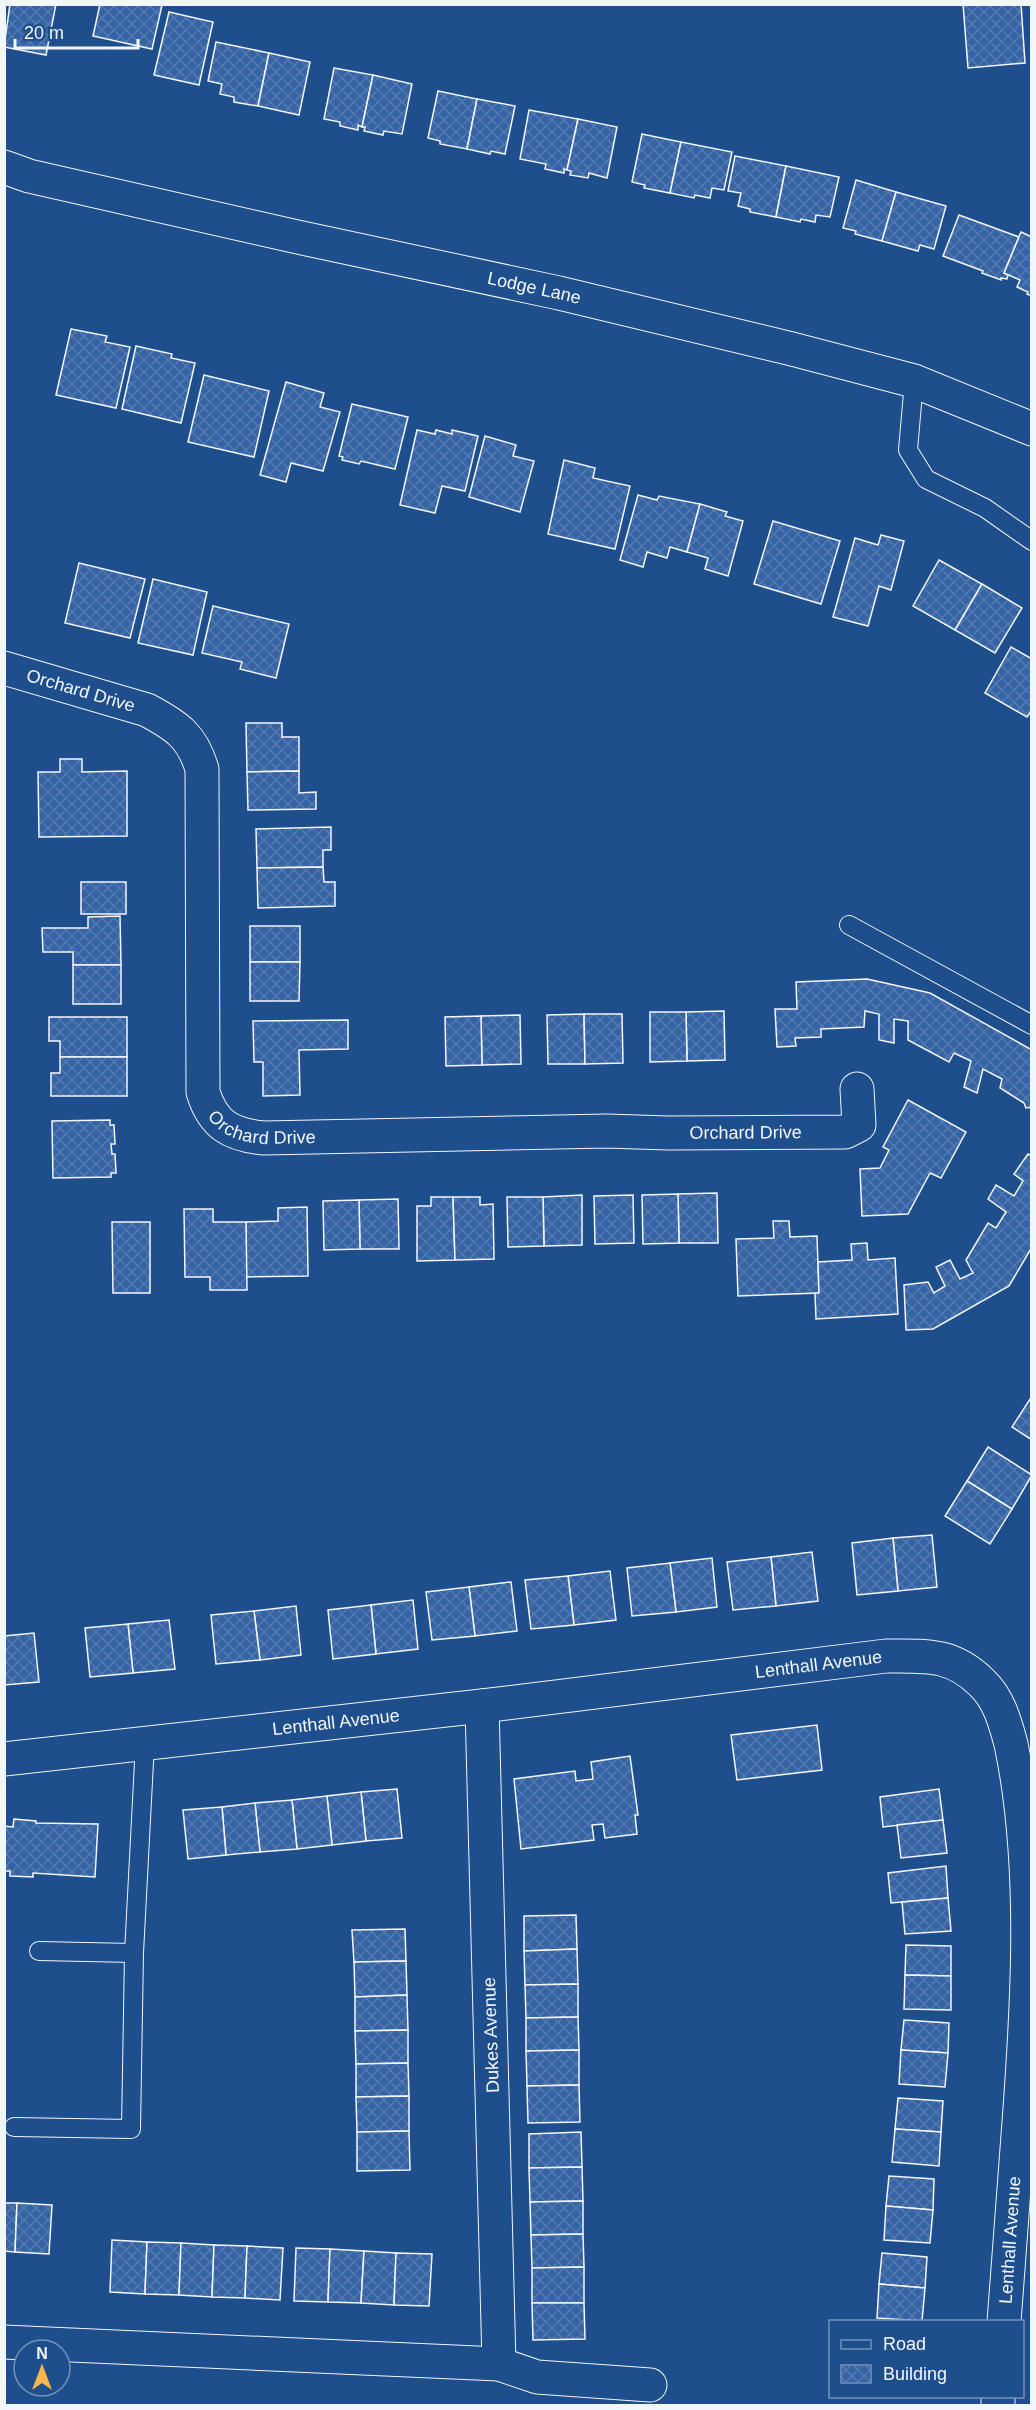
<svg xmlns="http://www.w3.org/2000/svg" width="1036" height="2410" viewBox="0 0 1036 2410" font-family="Arial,sans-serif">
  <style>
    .building { fill: url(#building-cross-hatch); stroke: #f2f6ff; stroke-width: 1.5 }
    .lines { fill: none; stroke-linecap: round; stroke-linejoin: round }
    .lane-casing { stroke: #f2f6ff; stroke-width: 20 }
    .street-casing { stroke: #f2f6ff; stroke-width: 35 }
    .secondary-casing { stroke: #f2f6ff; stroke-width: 35 }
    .lane { stroke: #1f4e8c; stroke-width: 18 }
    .street { stroke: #1f4e8c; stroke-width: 33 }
    .secondary { stroke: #1f4e8c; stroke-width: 33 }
    .labels { text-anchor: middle; stroke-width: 4.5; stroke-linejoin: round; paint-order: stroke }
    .street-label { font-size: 18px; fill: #f2f6ff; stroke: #1f4e8c }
  </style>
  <defs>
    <pattern id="building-cross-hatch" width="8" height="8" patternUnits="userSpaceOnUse" patternTransform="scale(1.5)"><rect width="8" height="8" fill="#3563a3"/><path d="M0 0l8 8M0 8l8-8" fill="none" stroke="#537ab1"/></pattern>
  </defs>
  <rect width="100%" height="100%" fill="#1f4e8c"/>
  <!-- building -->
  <g class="building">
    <polygon points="10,4 56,4 46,55 4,47"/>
    <polygon points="100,4 162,5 152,49 93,36"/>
    <polygon points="963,4 1021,4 1025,63 968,68"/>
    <polygon points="169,12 213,22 199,85 154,75"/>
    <polygon points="216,42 269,53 258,106 234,102 234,97 220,94 222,84 208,81"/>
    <polygon points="269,53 310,62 299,115 258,106"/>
    <polygon points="334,68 373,75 362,127 358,125 358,130 340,126 340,122 324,119"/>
    <polygon points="373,75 412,84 402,134 384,131 383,135 364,131 365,127 362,127"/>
    <polygon points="438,91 477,99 467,149 440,144 440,141 428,138"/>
    <polygon points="477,99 515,106 505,154 491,151 490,154 467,149"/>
    <polygon points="529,110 578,119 567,170 564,169 564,173 545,169 546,164 520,159"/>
    <polygon points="578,119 617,127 607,178 589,173 588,178 570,175 571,171 567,170"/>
    <polygon points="642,134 681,142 670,193 644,188 645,185 632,182"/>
    <polygon points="681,142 732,152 724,190 712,188 710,198 695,195 694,198 670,193"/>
    <polygon points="735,156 786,166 776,217 750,212 750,209 738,206 741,193 728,191"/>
    <polygon points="786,166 839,177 830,217 816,215 815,222 801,219 800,222 776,217"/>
    <polygon points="856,180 896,192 882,241 855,234 856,231 843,228"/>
    <polygon points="896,192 946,206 934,249 920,245 918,251 882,241"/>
    <polygon points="959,215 1019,237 1004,273 1008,275 1007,279 1001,278 1001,280 982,273 983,271 943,256"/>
    <polygon points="1021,232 1032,237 1032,296 1027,294 1028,292 1017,287 1020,280 1004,273"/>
    <polygon points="71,329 107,336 105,342 130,347 116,408 56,395"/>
    <polygon points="136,346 172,354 171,358 195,363 181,423 122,409"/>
    <polygon points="204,375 269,391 254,457 188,442"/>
    <polygon points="286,382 324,393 320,407 340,412 323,471 291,463 286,482 260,475"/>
    <polygon points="352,404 408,417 395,469 361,461 359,464 342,460 343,457 339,456"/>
    <polygon points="417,430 435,434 436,430 452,434 452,430 478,436 465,491 442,486 435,513 400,505"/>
    <polygon points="485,436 516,445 513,456 534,461 520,512 469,497"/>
    <polygon points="564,460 595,468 593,478 630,486 615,549 548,534"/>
    <polygon points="638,495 657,500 659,496 700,504 687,552 670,547 667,558 647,552 643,567 620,560"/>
    <polygon points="700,504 727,512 725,516 743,521 728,576 705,569 708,558 687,552"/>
    <polygon points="773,521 840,541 821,604 754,584"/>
    <polygon points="881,535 904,541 891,590 879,586 868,626 833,617 855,538 878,545"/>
    <polygon points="939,560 982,584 955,630 913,606"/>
    <polygon points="79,563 145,579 130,638 65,623"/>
    <polygon points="153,579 207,592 193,655 138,643"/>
    <polygon points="982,584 1022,608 995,653 955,630"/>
    <polygon points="213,606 289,624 276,678 240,669 242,662 202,653"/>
    <polygon points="1011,647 1032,659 1032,710 1027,717 985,693"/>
    <polygon points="246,723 282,723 282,737 299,737 299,771 247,772"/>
    <polygon points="60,759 82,759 82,772 127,771 127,836 39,837 38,772 60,772"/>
    <polygon points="299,771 299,793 316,792 316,809 248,810 247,772"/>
    <polygon points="331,827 331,850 323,850 323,867 257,868 256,829"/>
    <polygon points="323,867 324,882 335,882 335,906 258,908 257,868"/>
    <rect x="81" y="882" width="45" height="32"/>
    <polygon points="120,916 121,965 73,965 73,952 43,952 42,928 88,928 88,917"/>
    <rect x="250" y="926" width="50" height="36"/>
    <polygon points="250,962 300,962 299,1001 250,1001"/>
    <rect x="73" y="965" width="48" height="39"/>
    <polygon points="867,979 930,993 1032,1050 1032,1107 1026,1108 1024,1103 1000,1088 1002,1079 983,1069 977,1093 964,1087 971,1061 954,1053 949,1062 908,1040 908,1021 894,1019 894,1043 879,1040 879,1014 865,1011 864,1027 821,1029 821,1037 795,1038 796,1046 777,1047 775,1009 797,1009 796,982"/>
    <polygon points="724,1011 725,1060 687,1061 686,1012"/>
    <polygon points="650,1012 686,1012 687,1061 650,1062"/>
    <polygon points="584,1014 585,1064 548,1064 547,1015"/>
    <polygon points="584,1014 622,1014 623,1063 585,1064"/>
    <polygon points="520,1015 521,1064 482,1065 481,1016"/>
    <polygon points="481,1016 482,1065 446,1066 445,1017"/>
    <polygon points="49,1017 127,1017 127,1057 60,1057 60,1041 49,1041"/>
    <polygon points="348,1020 348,1049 299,1050 300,1095 263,1096 263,1062 254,1062 253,1021"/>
    <polygon points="60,1057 127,1057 127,1096 51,1096 51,1073 60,1073"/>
    <polygon points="908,1100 966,1132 941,1178 930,1173 908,1214 862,1216 860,1169 880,1168 889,1150 883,1147"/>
    <polygon points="110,1120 110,1125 114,1125 115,1144 111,1144 112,1154 115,1154 116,1173 111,1173 111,1177 53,1178 52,1121"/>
    <polygon points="1028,1154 1032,1156 1032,1247 1009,1286 933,1329 906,1330 904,1285 928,1282 934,1293 945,1286 936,1267 950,1260 960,1279 973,1273 966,1260 988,1223 996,1228 1006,1212 988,1199 996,1185 1014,1196 1023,1181 1014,1174"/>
    <polygon points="717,1193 718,1243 679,1243 678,1194"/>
    <polygon points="678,1194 679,1243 643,1244 642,1195"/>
    <polygon points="582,1195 582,1245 544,1246 543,1197"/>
    <polygon points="633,1195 634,1243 595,1244 594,1196"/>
    <polygon points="431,1197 453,1197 455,1260 417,1261 417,1206 431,1206"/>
    <polygon points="453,1197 480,1197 480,1205 493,1204 494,1259 455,1260"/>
    <polygon points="507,1197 543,1197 544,1246 508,1247"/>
    <polygon points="398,1199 399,1249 360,1249 359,1200"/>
    <polygon points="359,1200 360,1249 324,1250 323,1201"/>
    <polygon points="307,1207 308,1276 246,1277 246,1222 278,1221 278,1208"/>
    <polygon points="184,1209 213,1209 213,1222 246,1222 247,1290 210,1290 210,1277 185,1277"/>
    <polygon points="773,1221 789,1221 790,1237 817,1236 819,1293 738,1296 736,1239 774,1238"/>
    <polygon points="112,1222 150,1222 150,1293 113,1293"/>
    <polygon points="867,1243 868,1260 895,1258 898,1314 816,1319 815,1293 819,1293 818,1262 852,1260 851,1244"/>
    <polygon points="1032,1396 1032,1440 1012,1427"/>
    <polygon points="988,1447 1032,1475 1012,1509 967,1481"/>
    <polygon points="967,1481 1012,1509 990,1544 945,1516"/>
    <polygon points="932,1535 937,1587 898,1591 893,1538"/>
    <polygon points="893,1538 898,1591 857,1595 852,1543"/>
    <polygon points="812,1552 818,1601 776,1606 771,1557"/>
    <polygon points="771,1557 776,1606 733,1610 727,1562"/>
    <polygon points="712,1558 717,1607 676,1612 670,1563"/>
    <polygon points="670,1563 676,1612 632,1616 627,1568"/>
    <polygon points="610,1571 616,1620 574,1625 568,1576"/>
    <polygon points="568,1576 574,1625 531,1629 525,1580"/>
    <polygon points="511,1582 517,1631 475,1636 469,1587"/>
    <polygon points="469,1587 475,1636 432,1640 426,1592"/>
    <polygon points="413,1600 418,1649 376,1654 371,1605"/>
    <polygon points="371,1605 376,1654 333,1659 328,1610"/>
    <polygon points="296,1606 301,1655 260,1660 254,1611"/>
    <polygon points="254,1611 260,1660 216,1664 211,1615"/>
    <polygon points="169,1620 175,1669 133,1673 128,1624"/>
    <polygon points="128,1624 133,1673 90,1677 85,1628"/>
    <polygon points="34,1633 39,1682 4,1685 4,1636"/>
    <polygon points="817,1725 822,1770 737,1780 731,1735"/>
    <polygon points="630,1756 638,1815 635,1815 637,1834 605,1838 603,1824 592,1825 594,1840 521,1849 514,1779 575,1771 576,1781 593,1779 591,1762"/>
    <polygon points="397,1789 402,1838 366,1841 361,1792"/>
    <polygon points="939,1789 943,1820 883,1827 880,1797"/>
    <polygon points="361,1792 366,1841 332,1845 327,1796"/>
    <polygon points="327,1796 332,1845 297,1849 292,1800"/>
    <polygon points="292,1800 297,1849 260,1852 255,1803"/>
    <polygon points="255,1803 260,1852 226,1855 222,1807"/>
    <polygon points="222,1807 226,1855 188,1859 183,1810"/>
    <polygon points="14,1819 36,1821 36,1823 98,1824 95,1877 33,1873 33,1877 10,1876 10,1871 4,1871 4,1826 13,1827"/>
    <polygon points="943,1820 947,1853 901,1858 897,1825"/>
    <polygon points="946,1866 948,1898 891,1903 888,1873"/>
    <polygon points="948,1898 951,1931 905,1934 902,1902"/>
    <polygon points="576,1915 577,1949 524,1951 524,1916"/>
    <polygon points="405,1929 406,1961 354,1962 352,1930"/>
    <polygon points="906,1945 951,1946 951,1976 905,1975"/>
    <polygon points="577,1949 578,1984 525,1985 524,1951"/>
    <polygon points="406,1961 407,1995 355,1997 354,1962"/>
    <polygon points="905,1975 951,1976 951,2010 904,2009"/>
    <polygon points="578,1984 578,2017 526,2018 525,1985"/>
    <polygon points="407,1995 408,2030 355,2031 355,1997"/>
    <polygon points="578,2017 579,2050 526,2051 526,2018"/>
    <polygon points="904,2020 949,2023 948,2053 901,2050"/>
    <polygon points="408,2030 408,2063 356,2064 355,2031"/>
    <polygon points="579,2050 579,2085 527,2086 526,2051"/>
    <polygon points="901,2050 948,2053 945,2087 899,2084"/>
    <polygon points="408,2063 409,2096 356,2097 356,2064"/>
    <polygon points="579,2085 580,2122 528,2123 527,2086"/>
    <polygon points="409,2096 409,2131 357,2132 356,2097"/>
    <polygon points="898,2098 943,2101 941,2132 895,2129"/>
    <polygon points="895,2129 941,2132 939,2166 892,2162"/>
    <polygon points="409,2131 410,2170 357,2171 357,2132"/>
    <polygon points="581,2132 582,2167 529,2168 529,2134"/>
    <polygon points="582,2167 583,2201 530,2202 529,2168"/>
    <polygon points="889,2176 934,2179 933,2210 886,2206"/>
    <polygon points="583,2201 583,2234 531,2235 530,2202"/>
    <polygon points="4,2203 17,2203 15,2252 4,2251"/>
    <polygon points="17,2203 52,2205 49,2254 15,2252"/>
    <polygon points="886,2206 933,2210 930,2243 884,2240"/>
    <polygon points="583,2234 584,2267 532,2268 531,2235"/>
    <polygon points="112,2240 147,2242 145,2294 110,2292"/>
    <polygon points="147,2242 181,2243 179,2295 145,2294"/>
    <polygon points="181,2243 214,2245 212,2297 179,2295"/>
    <polygon points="214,2245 247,2246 245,2298 212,2297"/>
    <polygon points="247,2246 283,2248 280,2300 245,2298"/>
    <polygon points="296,2248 330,2249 328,2302 294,2301"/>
    <polygon points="330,2249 364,2251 361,2303 328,2302"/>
    <polygon points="364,2251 396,2253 394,2305 361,2303"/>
    <polygon points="396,2253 432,2254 429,2306 394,2305"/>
    <polygon points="882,2253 927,2257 925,2288 879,2284"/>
    <polygon points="584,2267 584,2303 532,2303 532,2268"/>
    <polygon points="879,2284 925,2288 922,2321 877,2318"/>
    <polygon points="532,2303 584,2303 585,2339 533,2340"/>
  </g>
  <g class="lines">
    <!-- lane casing -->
    <g class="lane-casing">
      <g id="lane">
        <polyline points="914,381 908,450 926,479 985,508 1032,541"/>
        <polyline points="849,925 1032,1025"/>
        <polyline points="39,1951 134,1953"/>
        <polyline points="14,2127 131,2129 134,1953 145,1743"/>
      </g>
    </g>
    <!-- street casing -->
    <g class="street-casing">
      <g id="street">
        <path id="s1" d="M4,668L147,710C177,726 192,736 202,769L203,1092C213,1125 231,1135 264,1138L607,1131L668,1133L845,1132L859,1125L857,1089"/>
        <path id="s2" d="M4,1759L482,1706L886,1656C926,1656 952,1653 982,1683C999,1699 1005,1722 1011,1744C1036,1863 1028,2001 1019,2122C1014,2189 1009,2255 1004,2322"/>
        <polyline points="4,2342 499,2364 482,1706"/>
        <polyline points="499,2364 537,2377 650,2385"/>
        <polyline points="998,2406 998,2396"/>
      </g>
    </g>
    <!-- secondary casing -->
    <g class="secondary-casing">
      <g id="secondary">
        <path id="s3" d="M4,167L29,176L293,236L559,293L792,349L914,381L1032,429"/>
      </g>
    </g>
    <!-- lane -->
    <use href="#lane" class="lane"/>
    <!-- street -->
    <use href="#street" class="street"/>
    <!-- secondary -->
    <use href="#secondary" class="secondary"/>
  </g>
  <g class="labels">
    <!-- street labels -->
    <g class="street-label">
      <text dy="6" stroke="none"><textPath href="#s3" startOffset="544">Lodge Lane</textPath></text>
      <text dy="6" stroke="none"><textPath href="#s1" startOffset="80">Orchard Drive</textPath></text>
      <text dy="6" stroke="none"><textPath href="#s1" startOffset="634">Orchard Drive</textPath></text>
      <text dy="6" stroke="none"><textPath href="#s1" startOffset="1120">Orchard Drive</textPath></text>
      <text dy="6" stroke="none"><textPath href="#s2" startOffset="820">Lenthall Avenue</textPath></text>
      <text dy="6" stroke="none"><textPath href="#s2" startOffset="334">Lenthall Avenue</textPath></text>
      <text transform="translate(491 2035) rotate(-92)" y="6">Dukes Avenue</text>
      <text transform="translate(1010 2240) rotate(-86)" y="6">Lenthall Avenue</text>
    </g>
  </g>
  <!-- border -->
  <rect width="1036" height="2410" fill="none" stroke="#f2f6ff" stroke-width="12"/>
  <!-- legend -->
  <rect x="829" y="2320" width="195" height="78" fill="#1f4e8c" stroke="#7391ba" stroke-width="1.5"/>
  <rect x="841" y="2340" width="30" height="9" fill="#1f4e8c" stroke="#7391ba" stroke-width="1.5"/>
  <text x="883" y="2350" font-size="18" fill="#f2f6ff">Road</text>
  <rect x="841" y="2365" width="30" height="18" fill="url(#building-cross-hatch)" stroke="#7391ba" stroke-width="1.5"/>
  <text x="883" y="2380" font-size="18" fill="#f2f6ff">Building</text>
  <!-- north arrow -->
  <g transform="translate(42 2368)"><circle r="28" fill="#1f4e8c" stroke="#7391ba" stroke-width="1.5"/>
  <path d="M0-4.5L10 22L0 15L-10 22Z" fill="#ffb74d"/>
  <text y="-9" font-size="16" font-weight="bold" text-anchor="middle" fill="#f2f6ff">N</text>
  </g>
  <!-- scale -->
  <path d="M15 39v9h123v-9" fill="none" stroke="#f2f6ff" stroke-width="3"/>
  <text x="24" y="39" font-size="18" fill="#f2f6ff" stroke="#1f4e8c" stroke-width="4.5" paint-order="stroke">20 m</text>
</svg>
